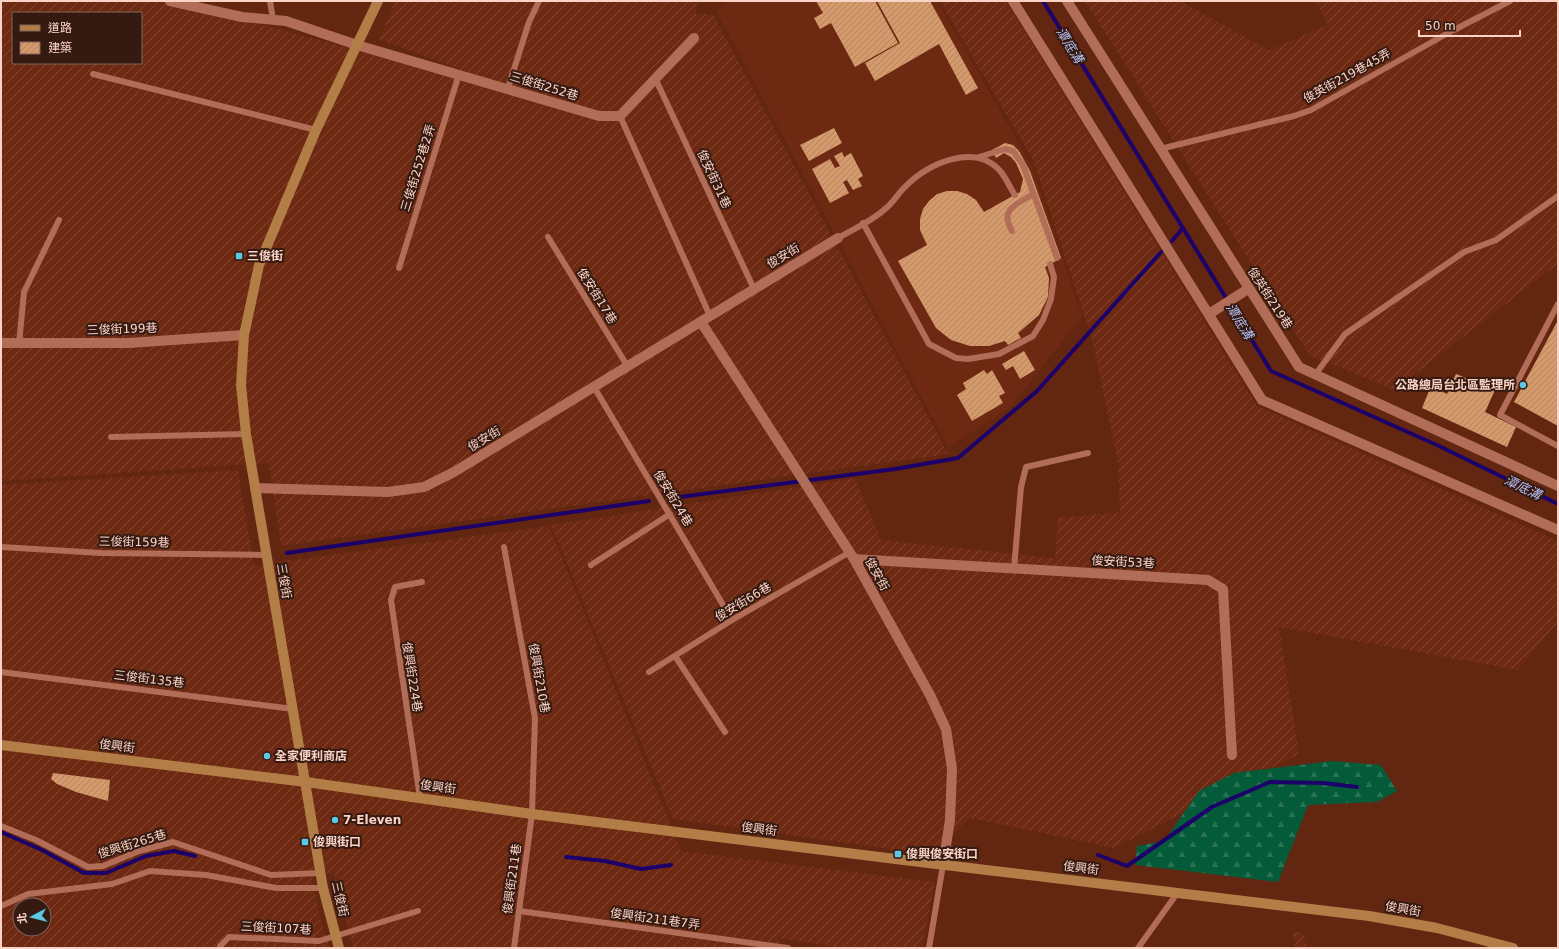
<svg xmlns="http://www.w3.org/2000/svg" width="1559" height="949" viewBox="0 0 1559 949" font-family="'DejaVu Sans','Noto Sans TC',sans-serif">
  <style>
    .built { fill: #6d2911 }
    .industrial { fill: url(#industrial-furrows); fill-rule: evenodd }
    .forest { fill: url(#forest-firs) }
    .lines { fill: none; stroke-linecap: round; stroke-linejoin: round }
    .stream { stroke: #1d016b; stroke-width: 4 }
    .building { fill: url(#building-hatch) }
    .lane { stroke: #b16d57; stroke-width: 6 }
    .street { stroke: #b16d57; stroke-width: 10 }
    .secondary { stroke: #b37d47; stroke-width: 10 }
    .poi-dot { fill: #5bc8e6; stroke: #351a11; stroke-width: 1.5 }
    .labels { text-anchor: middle; stroke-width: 4; stroke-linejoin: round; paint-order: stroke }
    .street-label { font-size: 12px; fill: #fad3c7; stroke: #351a11 }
    .poi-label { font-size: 12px; font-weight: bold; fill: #fad3c7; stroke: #351a11; text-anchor: start }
    .water-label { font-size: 13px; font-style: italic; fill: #b6bdf1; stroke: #351a11 }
  </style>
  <defs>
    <pattern id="industrial-furrows" width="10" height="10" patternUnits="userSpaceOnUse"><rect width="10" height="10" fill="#6d2911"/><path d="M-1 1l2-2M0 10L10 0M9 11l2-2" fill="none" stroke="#834732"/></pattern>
    <pattern id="forest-firs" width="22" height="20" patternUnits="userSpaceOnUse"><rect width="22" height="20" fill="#045b39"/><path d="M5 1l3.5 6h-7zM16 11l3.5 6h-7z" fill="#2a7254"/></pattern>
    <pattern id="building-hatch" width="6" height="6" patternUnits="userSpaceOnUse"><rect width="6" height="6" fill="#d49a6c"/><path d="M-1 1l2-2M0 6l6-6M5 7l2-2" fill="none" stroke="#b28360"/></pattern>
  </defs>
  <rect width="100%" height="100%" fill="#622611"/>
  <!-- built -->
  <polygon class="built" points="728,1 937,1 1032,167 1082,316 1010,408 948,447 717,12"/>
  <!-- industrial -->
  <g class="industrial">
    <path d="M1,1H174L375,55L595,120L379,39L395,1H697L696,15L713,14L948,454L281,546L269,463L1,481ZM13,13H141V63H13Z"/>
    <polygon points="940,1 1006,1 1257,406 1558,541 1558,622 1518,670 1279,627 1299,754 1114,848 970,818 934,855 673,819 551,525 855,478 881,540 1055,558 1058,518 1120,512 1118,463 1092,339 1033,160"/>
    <polygon points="1085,1 1180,1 1269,50 1328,25 1316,1 1558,1 1558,264 1394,390 1309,355"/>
    <path d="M238,470L254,565L549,526L681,851L935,882L922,948H842L778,938L782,948H353L334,874L311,871L320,918L330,948H1V485ZM20,905H44V929H20Z"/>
    <polygon points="1292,932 1303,933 1307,948 1296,948"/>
  </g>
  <!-- forest -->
  <polygon class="forest" points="1332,761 1381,765 1397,791 1377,802 1308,805 1278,882 1135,865 1137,846 1164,841 1199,791 1234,773"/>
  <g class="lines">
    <!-- stream -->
    <g class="stream">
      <polyline points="1043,1 1271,371 1439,446 1558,504"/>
      <polyline points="1172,241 1182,229"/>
      <polyline points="672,498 895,469 958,458 1037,391 1161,252"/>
      <polyline points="287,553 649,501"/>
      <polyline points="1,832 42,850 84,873 106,873 146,856 174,851 195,856"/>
      <polyline points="1098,855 1127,866 1212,807 1270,782 1323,783 1357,787"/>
      <polyline points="566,857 605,861 641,869 671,865"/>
    </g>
  </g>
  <!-- building -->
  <g class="building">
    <polygon points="816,1 875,1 898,43 855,67 831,23 820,29 814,18 823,13"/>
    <polygon points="877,1 930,1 978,88 966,95 939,44 875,81 865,63 900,43"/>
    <polygon points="834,128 842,143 809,161 800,145"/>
    <polygon points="1005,143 1013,145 1019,151 1030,171 1061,258 1045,267 1049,278 1048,297 1039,315 1018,333 1021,338 1008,345 1005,341 989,346 970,346 951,340 936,328 898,261 927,245 920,230 920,219 923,209 929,201 937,194 947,191 957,191 967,194 976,200 984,212 1020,192 1023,179 1016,163 1011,157 1004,153 996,158 992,150"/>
    <polygon points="842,152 844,157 851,153 863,176 858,179 862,186 853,190 847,180 843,182 849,193 830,203 812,169 830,159 835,168 840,166 834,156"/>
    <polygon points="1558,320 1558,426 1514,402"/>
    <polygon points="1024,351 1035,370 1020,379 1013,366 1006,370 1002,364"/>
    <polygon points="984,370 987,374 992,370 1005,393 999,396 1003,403 972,421 957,395 966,389 963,383"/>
    <polygon points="1456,374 1495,390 1485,412 1516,427 1507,447 1422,408 1431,386 1447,394"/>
    <polygon points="53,773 110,780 108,801 76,792 57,784 51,779"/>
  </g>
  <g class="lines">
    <!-- lane -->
    <g class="lane">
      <polyline points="270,1 273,20"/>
      <polyline points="93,74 316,130"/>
      <polyline points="655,78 754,289"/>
      <polyline points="508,88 529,22 539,1"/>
      <polyline points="620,116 710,316"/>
      <polyline points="1160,149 1294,116 1311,110 1448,33 1510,1"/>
      <polyline points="979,157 1005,149 1013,151 1023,165 1057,258"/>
      <polyline points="863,223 929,344 956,358 968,359 999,354 1033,336 1043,320 1051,299 1054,277 1050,264"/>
      <path d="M1012,231C999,209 1016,205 1033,194"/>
      <polyline points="548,237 628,367"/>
      <path d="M838,238C854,229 872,221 885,209C893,203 898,193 906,186C928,163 976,142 1001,172C1006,178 1010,188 1015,195"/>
      <polyline points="399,268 459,74"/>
      <polyline points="1558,304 1500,415 1558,446"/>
      <polyline points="19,344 24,292 59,220"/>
      <polyline points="1315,375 1345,334 1464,252 1496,240 1558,196"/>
      <polyline points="594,387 732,620"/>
      <polyline points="111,437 246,434"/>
      <polyline points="1,547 101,553 267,555"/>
      <polyline points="504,547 535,718 532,814 514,948"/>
      <polyline points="591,565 670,514"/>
      <polyline points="1014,569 1021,487 1026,467 1088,453"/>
      <polyline points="675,656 725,732"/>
      <polyline points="1,672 293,709"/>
      <polyline points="649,672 732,620 850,552"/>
      <polyline points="420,798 391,600 395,587 422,582"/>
      <polyline points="1,826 36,840 88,867 103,866 139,851 173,842 271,875 321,873"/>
      <polyline points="1,906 28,894 112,884 150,871 206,875 276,888 323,888"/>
      <polyline points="519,911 788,948"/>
      <polyline points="220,948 220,946 229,937 319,941 418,911"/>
      <polyline points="929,948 943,865"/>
      <polyline points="1138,948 1178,892"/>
    </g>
    <!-- street -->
    <g class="street">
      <polyline points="170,1 242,17 286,21 357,45 599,116 620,116 694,38"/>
      <polyline points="1013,1 1262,400 1558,530"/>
      <polyline points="1067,1 1299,367 1558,486"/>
      <polyline points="1209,314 1248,289"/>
      <polyline points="701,322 854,559 930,695 946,729 952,769 950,820 943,865"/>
      <polyline points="1,343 129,343 244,335"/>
      <polyline points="255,488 388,492 424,487 454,472 838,238"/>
      <polyline points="854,559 1208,580 1223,589 1232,755"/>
    </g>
    <!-- secondary -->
    <g class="secondary">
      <polyline points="1,745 306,782 532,814 928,863 1369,916 1437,928 1513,948"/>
      <polyline points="339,948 323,888 246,434 241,385 244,335 259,265 316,130 378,1"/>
    </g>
  </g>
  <!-- markers -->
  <g class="poi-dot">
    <rect x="235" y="252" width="8" height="8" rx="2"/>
    <circle cx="1523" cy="385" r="4"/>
    <circle cx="267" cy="756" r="4"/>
    <circle cx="335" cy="820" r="4"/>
    <rect x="301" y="838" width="8" height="8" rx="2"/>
    <rect x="894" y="850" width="8" height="8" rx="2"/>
  </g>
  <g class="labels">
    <!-- street labels -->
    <g class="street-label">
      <text transform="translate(1347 76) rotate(-29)" y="4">俊英街219巷45弄</text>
      <text transform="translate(544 86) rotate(17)" y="4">三俊街252巷</text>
      <text transform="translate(418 168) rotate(-73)" y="4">三俊街252巷2弄</text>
      <text transform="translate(714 179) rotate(65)" y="4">俊安街31巷</text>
      <text transform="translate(783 256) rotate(-31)" y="4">俊安街</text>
      <text transform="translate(597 296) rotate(58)" y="4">俊安街17巷</text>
      <text transform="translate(1270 298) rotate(57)" y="4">俊英街219巷</text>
      <text transform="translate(122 329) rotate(-2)" y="4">三俊街199巷</text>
      <text transform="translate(484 439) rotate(-31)" y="4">俊安街</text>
      <text transform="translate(673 498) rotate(59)" y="4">俊安街24巷</text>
      <text transform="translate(134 542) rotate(1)" y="4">三俊街159巷</text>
      <text transform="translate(1123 562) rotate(3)" y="4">俊安街53巷</text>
      <text transform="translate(877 574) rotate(61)" y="4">俊安街</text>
      <text transform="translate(284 581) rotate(80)" y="4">三俊街</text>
      <text transform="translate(743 602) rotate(-31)" y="4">俊安街66巷</text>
      <text transform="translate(412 677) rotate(81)" y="4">俊興街224巷</text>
      <text transform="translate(539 678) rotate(80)" y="4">俊興街210巷</text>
      <text transform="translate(149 679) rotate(7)" y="4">三俊街135巷</text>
      <text transform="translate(117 746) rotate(7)" y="4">俊興街</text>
      <text transform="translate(438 787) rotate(8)" y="4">俊興街</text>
      <text transform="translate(759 829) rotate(7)" y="4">俊興街</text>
      <text transform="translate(132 844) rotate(-17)" y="4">俊興街265巷</text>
      <text transform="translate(1081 868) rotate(7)" y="4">俊興街</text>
      <text transform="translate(512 879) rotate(-82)" y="4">俊興街211巷</text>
      <text transform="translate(340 899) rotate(77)" y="4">三俊街</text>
      <text transform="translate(1403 909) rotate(10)" y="4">俊興街</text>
      <text transform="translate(655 919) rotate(8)" y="4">俊興街211巷7弄</text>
      <text transform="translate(276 928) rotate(3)" y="4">三俊街107巷</text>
    </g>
    <!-- poi labels -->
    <g class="poi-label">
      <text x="247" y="260">三俊街</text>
      <text x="1515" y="389" text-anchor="end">公路總局台北區監理所</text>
      <text x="275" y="760">全家便利商店</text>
      <text x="343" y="824">7-Eleven</text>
      <text x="313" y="846">俊興街口</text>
      <text x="906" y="858">俊興俊安街口</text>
    </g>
    <!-- water labels -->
    <g class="water-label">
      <text transform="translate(1070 45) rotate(58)" y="5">潭底溝</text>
      <text transform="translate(1240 321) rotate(58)" y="5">潭底溝</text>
      <text transform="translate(1523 487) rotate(26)" y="5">潭底溝</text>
    </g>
  </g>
  <!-- border -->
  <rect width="1559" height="949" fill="none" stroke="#fad3c7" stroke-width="4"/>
  <!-- legend -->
  <rect x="12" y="12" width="130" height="52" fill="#351a11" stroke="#84645a"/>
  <rect x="20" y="25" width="20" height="6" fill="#b37d47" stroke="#84645a"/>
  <text x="48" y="32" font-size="12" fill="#fad3c7">道路</text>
  <rect x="20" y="42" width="20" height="12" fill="url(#building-hatch)" stroke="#84645a"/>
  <text x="48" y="52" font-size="12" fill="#fad3c7">建築</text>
  <!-- north arrow -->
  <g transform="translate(32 917) rotate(263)"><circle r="19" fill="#351a11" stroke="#84645a"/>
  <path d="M0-3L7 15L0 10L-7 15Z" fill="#5bc8e6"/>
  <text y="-6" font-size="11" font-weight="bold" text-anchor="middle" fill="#fad3c7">北</text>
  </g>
  <!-- scale -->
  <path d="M1419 30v6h101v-6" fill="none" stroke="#fad3c7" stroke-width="2"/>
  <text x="1425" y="30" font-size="12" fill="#fad3c7" stroke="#351a11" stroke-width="3" paint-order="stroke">50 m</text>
</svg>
